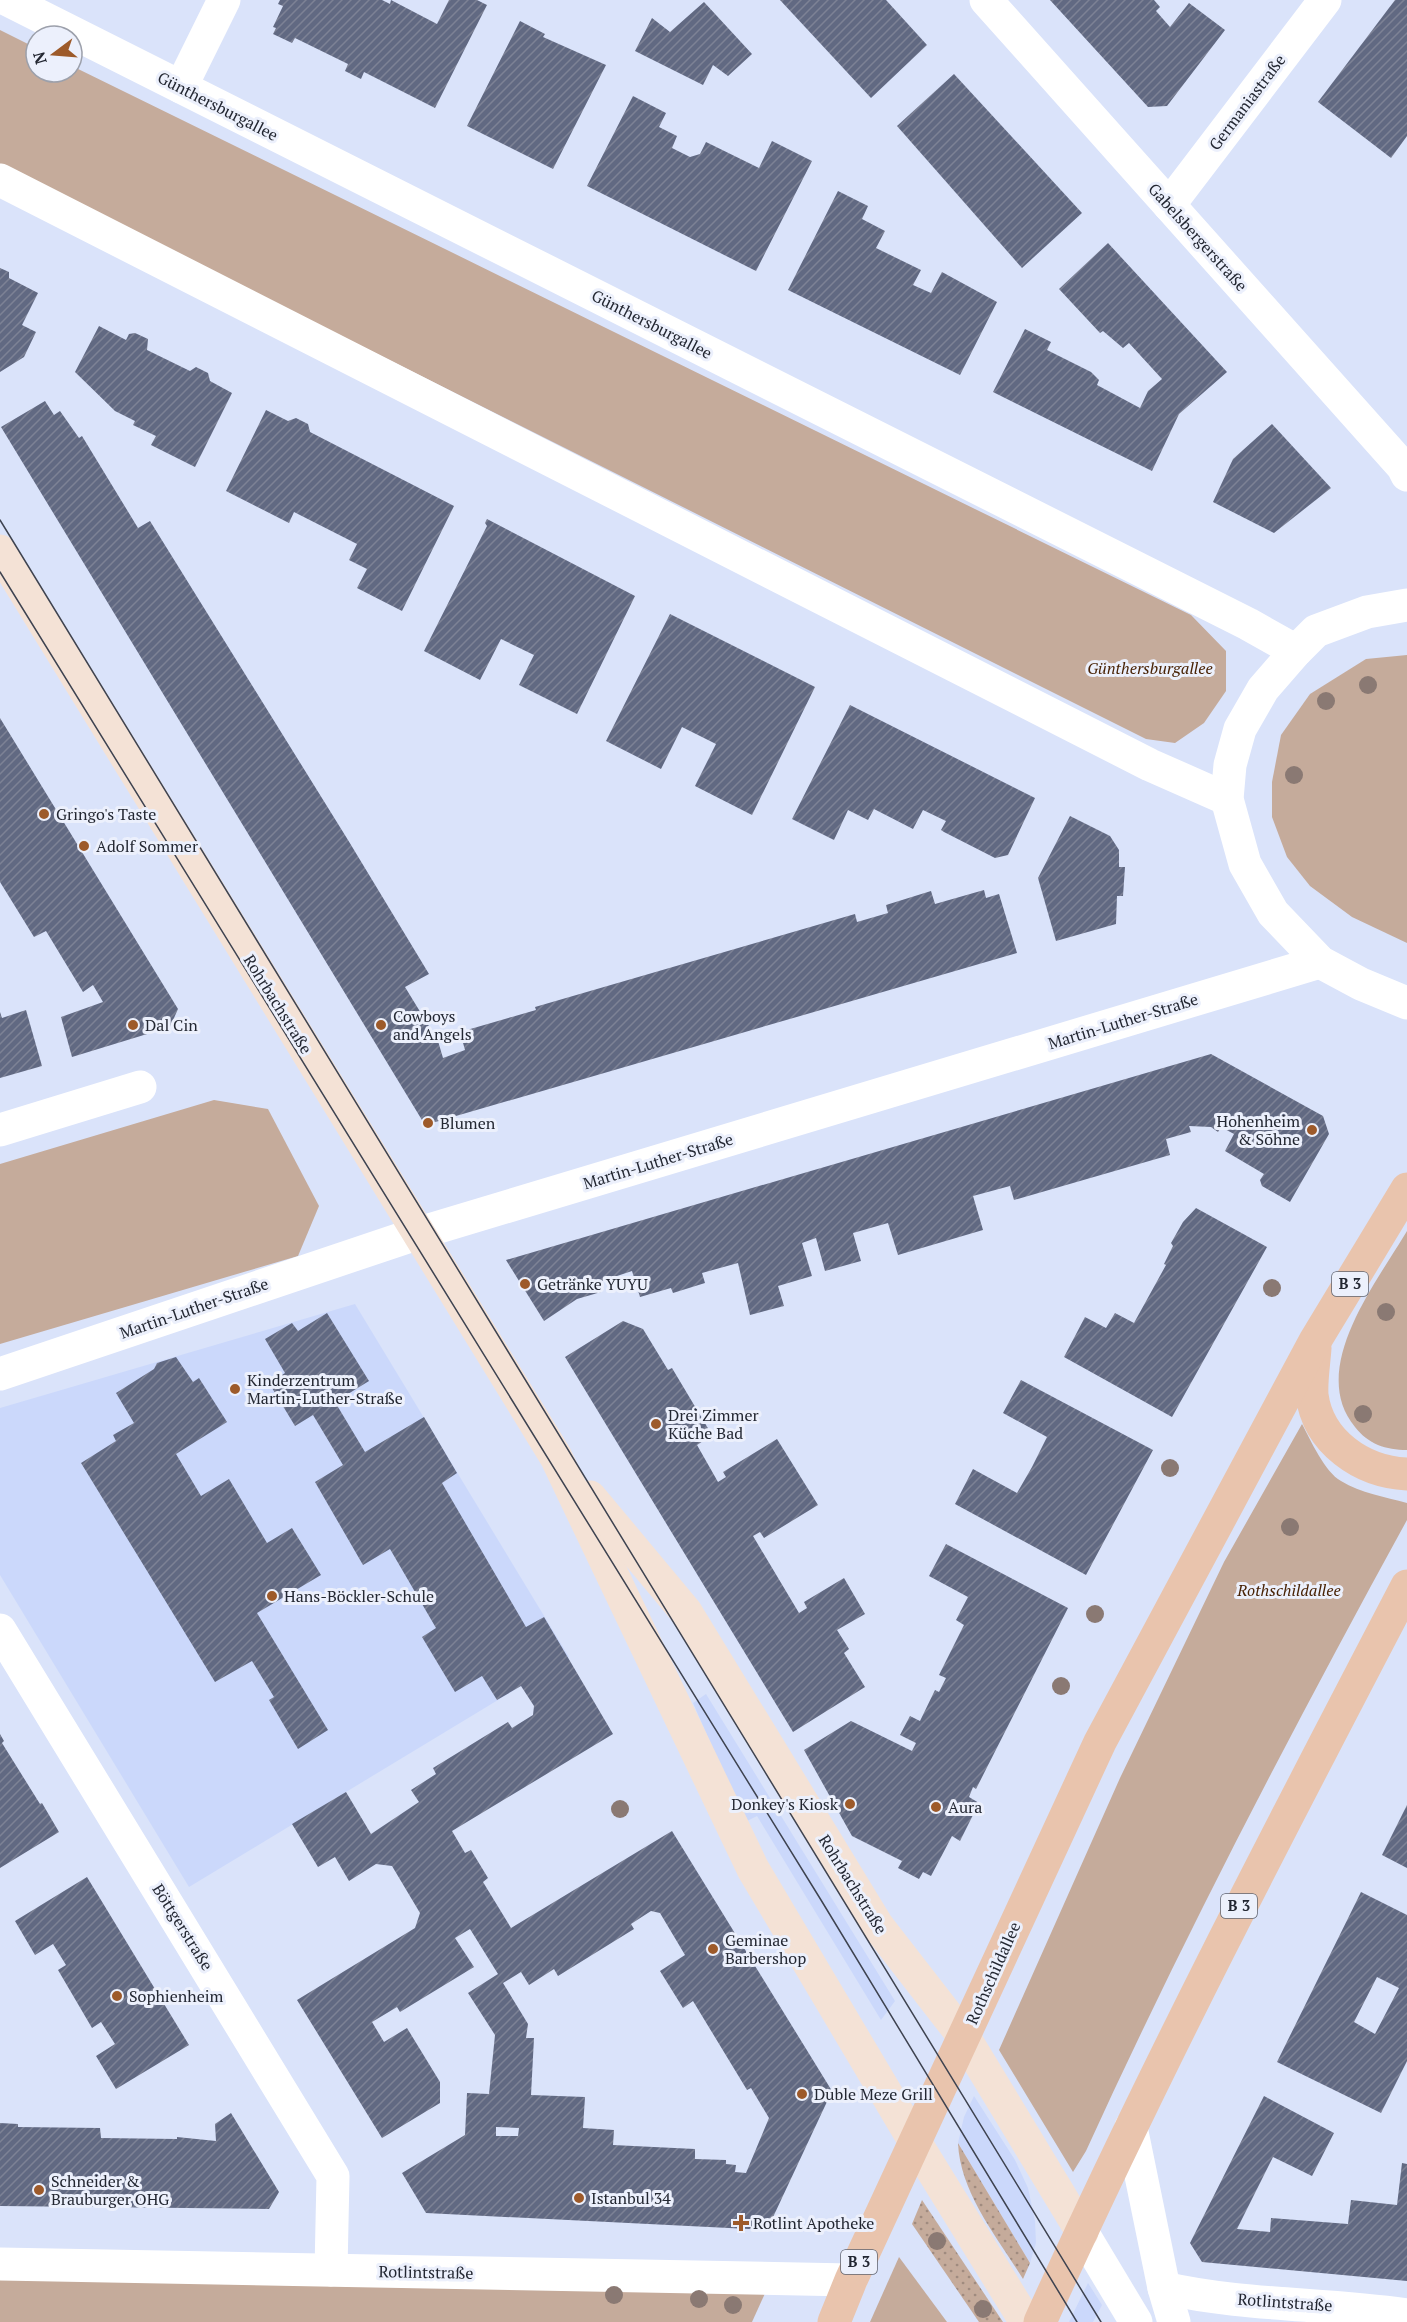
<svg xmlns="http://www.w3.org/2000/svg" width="1407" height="2322" viewBox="0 0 1407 2322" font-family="'PT Serif',serif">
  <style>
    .built { fill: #cbd8fb }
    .grass { fill: url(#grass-dots) }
    .green { fill: #c5ab9b }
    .building { fill: url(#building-hatch); fill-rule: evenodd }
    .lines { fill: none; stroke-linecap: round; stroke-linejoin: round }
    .street { stroke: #fff; stroke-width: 33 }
    .secondary { stroke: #f4e2d6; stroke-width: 33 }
    .primary { stroke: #e9c4ad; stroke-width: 33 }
    .tram { stroke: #3e4350; stroke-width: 1.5 }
    .tree { fill: #8a7973 }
    .poi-dot { fill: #9d5a2a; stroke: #ecf0fc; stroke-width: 2 }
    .labels { text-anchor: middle; stroke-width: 6; stroke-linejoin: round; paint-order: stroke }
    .shield { fill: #ecf0fc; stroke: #5f636f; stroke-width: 1.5 }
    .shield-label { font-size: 15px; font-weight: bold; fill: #232732 }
    .street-label { font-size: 16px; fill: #232732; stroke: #ecf0fc }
    .park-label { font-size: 16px; font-style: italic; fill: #482205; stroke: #ecf0fc }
    .poi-label { font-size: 16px; fill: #232732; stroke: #ecf0fc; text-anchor: start }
  </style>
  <defs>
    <pattern id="grass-dots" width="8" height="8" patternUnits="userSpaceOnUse" patternTransform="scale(1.5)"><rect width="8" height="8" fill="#c5ab9b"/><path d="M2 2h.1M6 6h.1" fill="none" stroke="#a08b7f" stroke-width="1.8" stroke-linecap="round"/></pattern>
    <pattern id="building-hatch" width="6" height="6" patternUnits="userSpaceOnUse" patternTransform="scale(1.5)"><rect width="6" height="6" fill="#616982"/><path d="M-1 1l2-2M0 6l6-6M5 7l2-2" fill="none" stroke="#7d8295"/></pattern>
  </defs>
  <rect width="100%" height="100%" fill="#dae3fa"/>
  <!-- built -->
  <g class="built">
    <polygon points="355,1304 569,1657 189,1887 0,1575 0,1408"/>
    <polygon points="706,1694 895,2001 881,2020 757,1816 745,1822 693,1703"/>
    <polygon points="974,2096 1015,2160 1028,2188 1035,2221 1036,2243 1030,2263 958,2143 964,2117"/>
    <polygon points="1088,2283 1102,2305 1093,2322 1069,2322"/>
  </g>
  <!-- grass -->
  <g class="grass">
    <path d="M958,2143L1030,2263L1023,2279C998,2238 960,2193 958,2143Z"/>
    <polygon points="922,2200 1003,2322 979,2322 912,2224"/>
  </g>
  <!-- green -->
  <g class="green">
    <polygon points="0,30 36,48 36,72 72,72 72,66 1191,615 1226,651 1226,691 1204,723 1175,743 1146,739 0,165"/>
    <polygon points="1407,655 1407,943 1352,917 1310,886 1287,857 1272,817 1272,782 1281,735 1310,694 1366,659"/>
    <polygon points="214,1100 268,1109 319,1206 298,1256 0,1344 0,1164"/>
    <path d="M1407,1231V1450C1386,1450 1368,1444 1355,1427C1307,1369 1377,1282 1407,1231Z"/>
    <path d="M1302,1424C1311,1441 1325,1472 1341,1481C1361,1493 1385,1497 1407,1503V1520C1293,1728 1184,1936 1086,2151L1073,2172L999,2050L1120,1778L1224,1562Z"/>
    <polygon points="899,2257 947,2322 870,2322"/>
    <polygon points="0,2275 767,2289 752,2322 0,2322"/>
  </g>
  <!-- building -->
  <g class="building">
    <polygon points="280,0 382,0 390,4 391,0 437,24 449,0 477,0 487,5 435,108 364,72 361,79 345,71 348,64 295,38 292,43 273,34 276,28 273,27 283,6 278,4"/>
    <polygon points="780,0 886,0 927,45 871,98"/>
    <polygon points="1050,0 1154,0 1160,7 1156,11 1170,27 1189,3 1225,30 1167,106 1148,107"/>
    <polygon points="1395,0 1407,0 1407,136 1391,158 1318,102"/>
    <polygon points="704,2 752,54 728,76 713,65 703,85 635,51 652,18 670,32"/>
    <polygon points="520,21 545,34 543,37 606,65 553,169 467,126"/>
    <polygon points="954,74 1082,213 1022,268 897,126"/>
    <polygon points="633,96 666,113 659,127 677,136 672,148 690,157 700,154 706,142 759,168 772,141 812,161 756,271 587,186"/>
    <polygon points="838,191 868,206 862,219 885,231 876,248 921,270 913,285 931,293 942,272 997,302 960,375 788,290"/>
    <polygon points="1108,243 1227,372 1179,414 1152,471 993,392 1025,329 1051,342 1047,350 1091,372 1099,380 1097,385 1140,408 1148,391 1162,379 1129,343 1123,348 1103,331 1100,333 1059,289"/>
    <polygon points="0,268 9,272 9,278 38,293 22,325 36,332 24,357 0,372"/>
    <polygon points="99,326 126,340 129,334 135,333 148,339 147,350 190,371 196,367 208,373 210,381 232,393 195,467 151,445 156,436 133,425 135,421 115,411 75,372"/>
    <polygon points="45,401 54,415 60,411 79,438 82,436 138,528 150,521 348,840 429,974 405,987 438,1041 443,1058 465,1050 460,1032 536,1010 535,1007 855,914 857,922 888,913 886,905 931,891 935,904 984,890 986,898 999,894 1017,953 425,1125 1,427"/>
    <polygon points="266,410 288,421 296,418 308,424 310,432 454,506 402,611 357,588 367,569 349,560 357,544 294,512 289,523 226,491"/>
    <polygon points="1272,424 1331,488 1274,533 1213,502 1233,459"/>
    <polygon points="487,519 635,596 577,714 519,685 534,655 501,639 480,680 424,651 487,526 485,523"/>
    <polygon points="670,614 815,687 752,815 695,786 716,744 682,727 661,769 606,741"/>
    <polygon points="850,705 1035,798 1008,855 995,858 944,832 941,830 946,821 923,810 913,829 874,809 868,820 848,810 834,840 792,819"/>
    <polygon points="0,718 178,1009 170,1027 72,1057 61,1017 103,1002 93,985 83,992 46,931 34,937 0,882"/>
    <polygon points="1070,816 1110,836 1119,850 1119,867 1125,867 1123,896 1117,896 1116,924 1056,941 1038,878"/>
    <polygon points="26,1010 42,1066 0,1078 0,1012 2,1018"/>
    <polygon points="1211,1054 1323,1116 1329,1134 1290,1202 1262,1186 1260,1180 1264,1174 1225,1151 1234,1134 1221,1127 1218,1132 1211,1127 1189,1126 1191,1132 1166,1139 1170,1155 1014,1200 1010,1186 973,1196 983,1230 898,1255 888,1223 853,1233 861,1261 825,1271 816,1238 802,1243 812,1276 778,1286 784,1306 750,1315 738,1263 702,1273 705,1283 673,1293 671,1288 640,1297 632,1271 599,1282 601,1292 577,1299 544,1321 506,1260"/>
    <polygon points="1196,1208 1267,1247 1172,1417 1064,1357 1085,1317 1106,1328 1115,1313 1134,1323 1166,1265 1164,1264 1173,1246 1171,1243 1183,1222"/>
    <path d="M327,1313L369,1381L335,1402L365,1452L424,1417L457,1473L442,1483L526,1627L544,1617L613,1734L452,1831L465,1853L471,1850L488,1878L483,1882L511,1928L672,1831L832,2091L767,2230L426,2213L402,2173L465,2135L467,2093L489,2094L495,2035L468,1993L498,1974L470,1929L455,1938L474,1967L400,2012L397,2007L372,2022L384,2042L407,2028L440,2082V2103L382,2138L297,2000L415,1928L420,1913L392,1866L376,1864L349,1881L335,1857L318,1867L292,1824L346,1792L371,1834L419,1802L411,1790L436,1774L433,1768L508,1722L512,1728L533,1715L534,1706L521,1686L497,1700L482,1676L455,1692L422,1637L436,1628L390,1549L363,1565L315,1482L343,1465L313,1415L295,1426L269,1383L285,1373L265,1339L292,1323L298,1331ZM651,1911L660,1913L685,1955L660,1971L683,2008L693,2001L747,2090L751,2088L769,2118L746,2173L735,2172L736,2165L726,2164V2160L695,2159V2149L613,2145L614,2130L583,2128L585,2097L531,2095L534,2038H526L528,2024L503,1983L521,1972L529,1985L554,1969L558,1976L634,1929L631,1924ZM496,2127L519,2128L518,2136H496Z"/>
    <polygon points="623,1321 643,1329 668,1370 672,1368 712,1435 697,1445 718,1482 726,1477 723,1472 777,1439 818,1505 764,1538 760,1532 753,1536 799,1613 807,1608 804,1602 844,1578 865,1614 837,1630 849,1649 844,1653 865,1687 793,1732 565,1357"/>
    <polygon points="176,1357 193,1382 199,1378 227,1422 176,1454 201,1496 229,1479 267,1543 292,1528 321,1575 257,1613 328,1730 298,1749 269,1700 274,1697 252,1661 215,1682 81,1463 116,1441 113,1435 134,1423 116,1393 154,1369 157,1363"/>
    <polygon points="1021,1380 1153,1450 1086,1575 955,1504 973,1469 1017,1493 1032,1467 1047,1437 1003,1413"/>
    <polygon points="946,1544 1068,1608 976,1789 973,1787 969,1797 979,1803 960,1841 952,1836 931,1876 923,1872 919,1879 898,1868 902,1861 852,1836 804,1750 851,1721 912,1751 916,1743 900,1735 910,1716 920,1721 935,1690 939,1692 946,1678 939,1675 964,1625 956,1620 968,1597 929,1576"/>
    <polygon points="0,1734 4,1741 2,1743 40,1804 42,1803 59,1832 0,1868"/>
    <polygon points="1407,1805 1407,1868 1382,1855"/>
    <polygon points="87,1877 189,2045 116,2089 96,2056 115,2044 101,2022 92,2028 58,1970 66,1965 53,1944 35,1955 15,1921"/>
    <path d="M1361,1892L1407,1915V2061L1381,2113L1277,2062ZM1377,1977L1399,1988L1375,2034L1354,2022Z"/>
    <polygon points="1264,2096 1334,2133 1312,2176 1273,2157 1237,2229 1270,2232 1271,2218 1348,2224 1351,2200 1397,2205 1402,2163 1407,2164 1407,2281 1202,2262 1190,2243"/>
    <polygon points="231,2113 279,2192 269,2209 0,2206 0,2123 18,2124 18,2127 100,2128 101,2138 177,2139 177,2137 216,2141 215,2124"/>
  </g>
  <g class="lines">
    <!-- street -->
    <g class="street">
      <polyline points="8,0 1248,624 1296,651"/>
      <polyline points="986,0 1403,467 1407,475"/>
      <polyline points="181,87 224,0"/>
      <polyline points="0,180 1150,765 1227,799"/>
      <polyline points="1169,205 1325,0"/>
      <polyline points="1407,605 1367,612 1316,631 1296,651 1263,689 1240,729 1230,765 1227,799 1245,864 1273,913 1320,962 1361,984 1407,1003"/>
      <polyline points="0,1130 140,1087"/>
      <polyline points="0,1374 419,1233 1320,962"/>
      <polyline points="0,1630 333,2176 331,2270"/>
      <polyline points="1131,2127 1164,2288 1174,2322"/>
      <polyline points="1082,2232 1136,2322"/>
      <polyline points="0,2264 851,2280"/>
      <path d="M1164,2288C1243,2306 1326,2303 1407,2315"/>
    </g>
    <!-- secondary -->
    <g class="secondary">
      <polyline points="0,551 556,1457 753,1869 915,2142 1026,2322"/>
      <polyline points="590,1497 686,1612 877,1925 964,2037 1082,2232"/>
    </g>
    <!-- primary -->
    <g class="primary">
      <path d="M1315,1348C1314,1363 1311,1380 1312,1395C1318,1442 1362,1472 1407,1474"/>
      <polyline points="834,2322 851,2280 1100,1742 1315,1341 1407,1189"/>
      <path d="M1040,2322C1153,2072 1280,1829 1407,1586"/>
    </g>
    <!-- tram -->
    <g class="tram">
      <polyline points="0,520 1101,2322"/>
      <polyline points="0,572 821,1900 1077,2322"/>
    </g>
  </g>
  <!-- trees -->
  <g class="tree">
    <circle cx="1368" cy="685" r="9"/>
    <circle cx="1326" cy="701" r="9"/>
    <circle cx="1294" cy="775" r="9"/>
    <circle cx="1272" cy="1288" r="9"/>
    <circle cx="1386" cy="1312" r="9"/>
    <circle cx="1363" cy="1414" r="9"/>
    <circle cx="1170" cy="1468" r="9"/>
    <circle cx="1290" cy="1527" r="9"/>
    <circle cx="1095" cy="1614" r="9"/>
    <circle cx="1061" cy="1686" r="9"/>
    <circle cx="620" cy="1809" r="9"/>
    <circle cx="937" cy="2241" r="9"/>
    <circle cx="614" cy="2295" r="9"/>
    <circle cx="699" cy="2299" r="9"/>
    <circle cx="733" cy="2305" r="9"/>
    <circle cx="983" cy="2309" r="9"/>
  </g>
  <!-- markers -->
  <g class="poi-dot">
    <circle cx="44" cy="814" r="6"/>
    <circle cx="84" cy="846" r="6"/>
    <circle cx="133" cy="1025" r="6"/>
    <circle cx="381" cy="1025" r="6"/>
    <circle cx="428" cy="1123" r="6"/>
    <circle cx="1312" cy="1130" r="6"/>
    <circle cx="525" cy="1284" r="6"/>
    <circle cx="235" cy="1389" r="6"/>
    <circle cx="656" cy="1424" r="6"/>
    <circle cx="272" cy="1596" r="6"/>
    <circle cx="850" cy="1804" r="6"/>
    <circle cx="936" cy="1807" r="6"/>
    <circle cx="713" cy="1949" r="6"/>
    <circle cx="117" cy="1996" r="6"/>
    <circle cx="802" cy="2094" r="6"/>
    <circle cx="39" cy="2190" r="6"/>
    <circle cx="579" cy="2198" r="6"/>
    <path d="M738 2214h6v6h6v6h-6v6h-6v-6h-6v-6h6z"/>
  </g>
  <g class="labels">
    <!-- shield labels -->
    <g class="shield">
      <rect x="1332" y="1272" width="36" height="24" rx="4.5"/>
      <rect x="1221" y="1894" width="36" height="24" rx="4.5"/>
      <rect x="841" y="2250" width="36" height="24" rx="4.5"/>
    </g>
    <g class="shield-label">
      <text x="1350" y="1289">B 3</text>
      <text x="1239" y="1911">B 3</text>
      <text x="859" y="2267">B 3</text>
    </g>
    <!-- street labels -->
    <g class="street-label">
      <text transform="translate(1247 102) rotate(-53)" y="6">Germaniastraße</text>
      <text transform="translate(218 106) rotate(27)" y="6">Günthersburgallee</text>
      <text transform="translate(1198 237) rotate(48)" y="6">Gabelsbergerstraße</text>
      <text transform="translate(652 324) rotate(27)" y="6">Günthersburgallee</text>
      <text transform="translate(278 1004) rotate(58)" y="6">Rohrbachstraße</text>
      <text transform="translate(1123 1021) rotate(-17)" y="6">Martin-Luther-Straße</text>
      <text transform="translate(658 1161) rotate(-17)" y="6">Martin-Luther-Straße</text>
      <text transform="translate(194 1308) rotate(-19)" y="6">Martin-Luther-Straße</text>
      <text transform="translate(853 1884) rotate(58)" y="6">Rohrbachstraße</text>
      <text transform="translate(183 1927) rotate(58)" y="6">Böttgerstraße</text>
      <text transform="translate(993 1973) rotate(-66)" y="6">Rothschildallee</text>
      <text transform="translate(426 2272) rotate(1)" y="6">Rotlintstraße</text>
      <text transform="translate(1285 2302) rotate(4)" y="6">Rotlintstraße</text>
    </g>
    <!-- park labels -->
    <g class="park-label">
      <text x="1150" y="674">Günthersburgallee</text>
      <text x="1289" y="1596">Rothschildallee</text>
    </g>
    <!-- poi labels -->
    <g class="poi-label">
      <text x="56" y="820">Gringo's Taste</text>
      <text x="96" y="852">Adolf Sommer</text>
      <text x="393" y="1022">Cowboys<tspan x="393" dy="18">and Angels</tspan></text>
      <text x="145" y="1031">Dal Cin</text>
      <text x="1300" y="1127" text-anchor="end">Hohenheim<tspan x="1300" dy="18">&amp; Sõhne</tspan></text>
      <text x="440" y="1129">Blumen</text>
      <text x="537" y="1290">Getränke YUYU</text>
      <text x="247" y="1386">Kinderzentrum<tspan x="247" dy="18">Martin-Luther-Straße</tspan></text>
      <text x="668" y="1421">Drei Zimmer<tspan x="668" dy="18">Küche Bad</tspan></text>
      <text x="284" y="1602">Hans-Böckler-Schule</text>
      <text x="838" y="1810" text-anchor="end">Donkey's Kiosk</text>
      <text x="948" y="1813">Aura</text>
      <text x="725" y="1946">Geminae<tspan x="725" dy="18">Barbershop</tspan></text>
      <text x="129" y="2002">Sophienheim</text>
      <text x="814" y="2100">Duble Meze Grill</text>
      <text x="51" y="2187">Schneider &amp;<tspan x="51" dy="18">Brauburger OHG</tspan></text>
      <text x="591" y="2204">Istanbul 34</text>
      <text x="753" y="2229">Rotlint Apotheke</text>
    </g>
  </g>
  <!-- north arrow -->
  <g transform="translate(54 54) rotate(254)"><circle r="28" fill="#ecf0fc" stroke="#9ca0ab" stroke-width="1.5"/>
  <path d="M0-4.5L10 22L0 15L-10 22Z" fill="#9d5a2a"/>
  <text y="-9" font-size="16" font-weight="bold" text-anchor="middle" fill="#232732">N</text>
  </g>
</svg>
